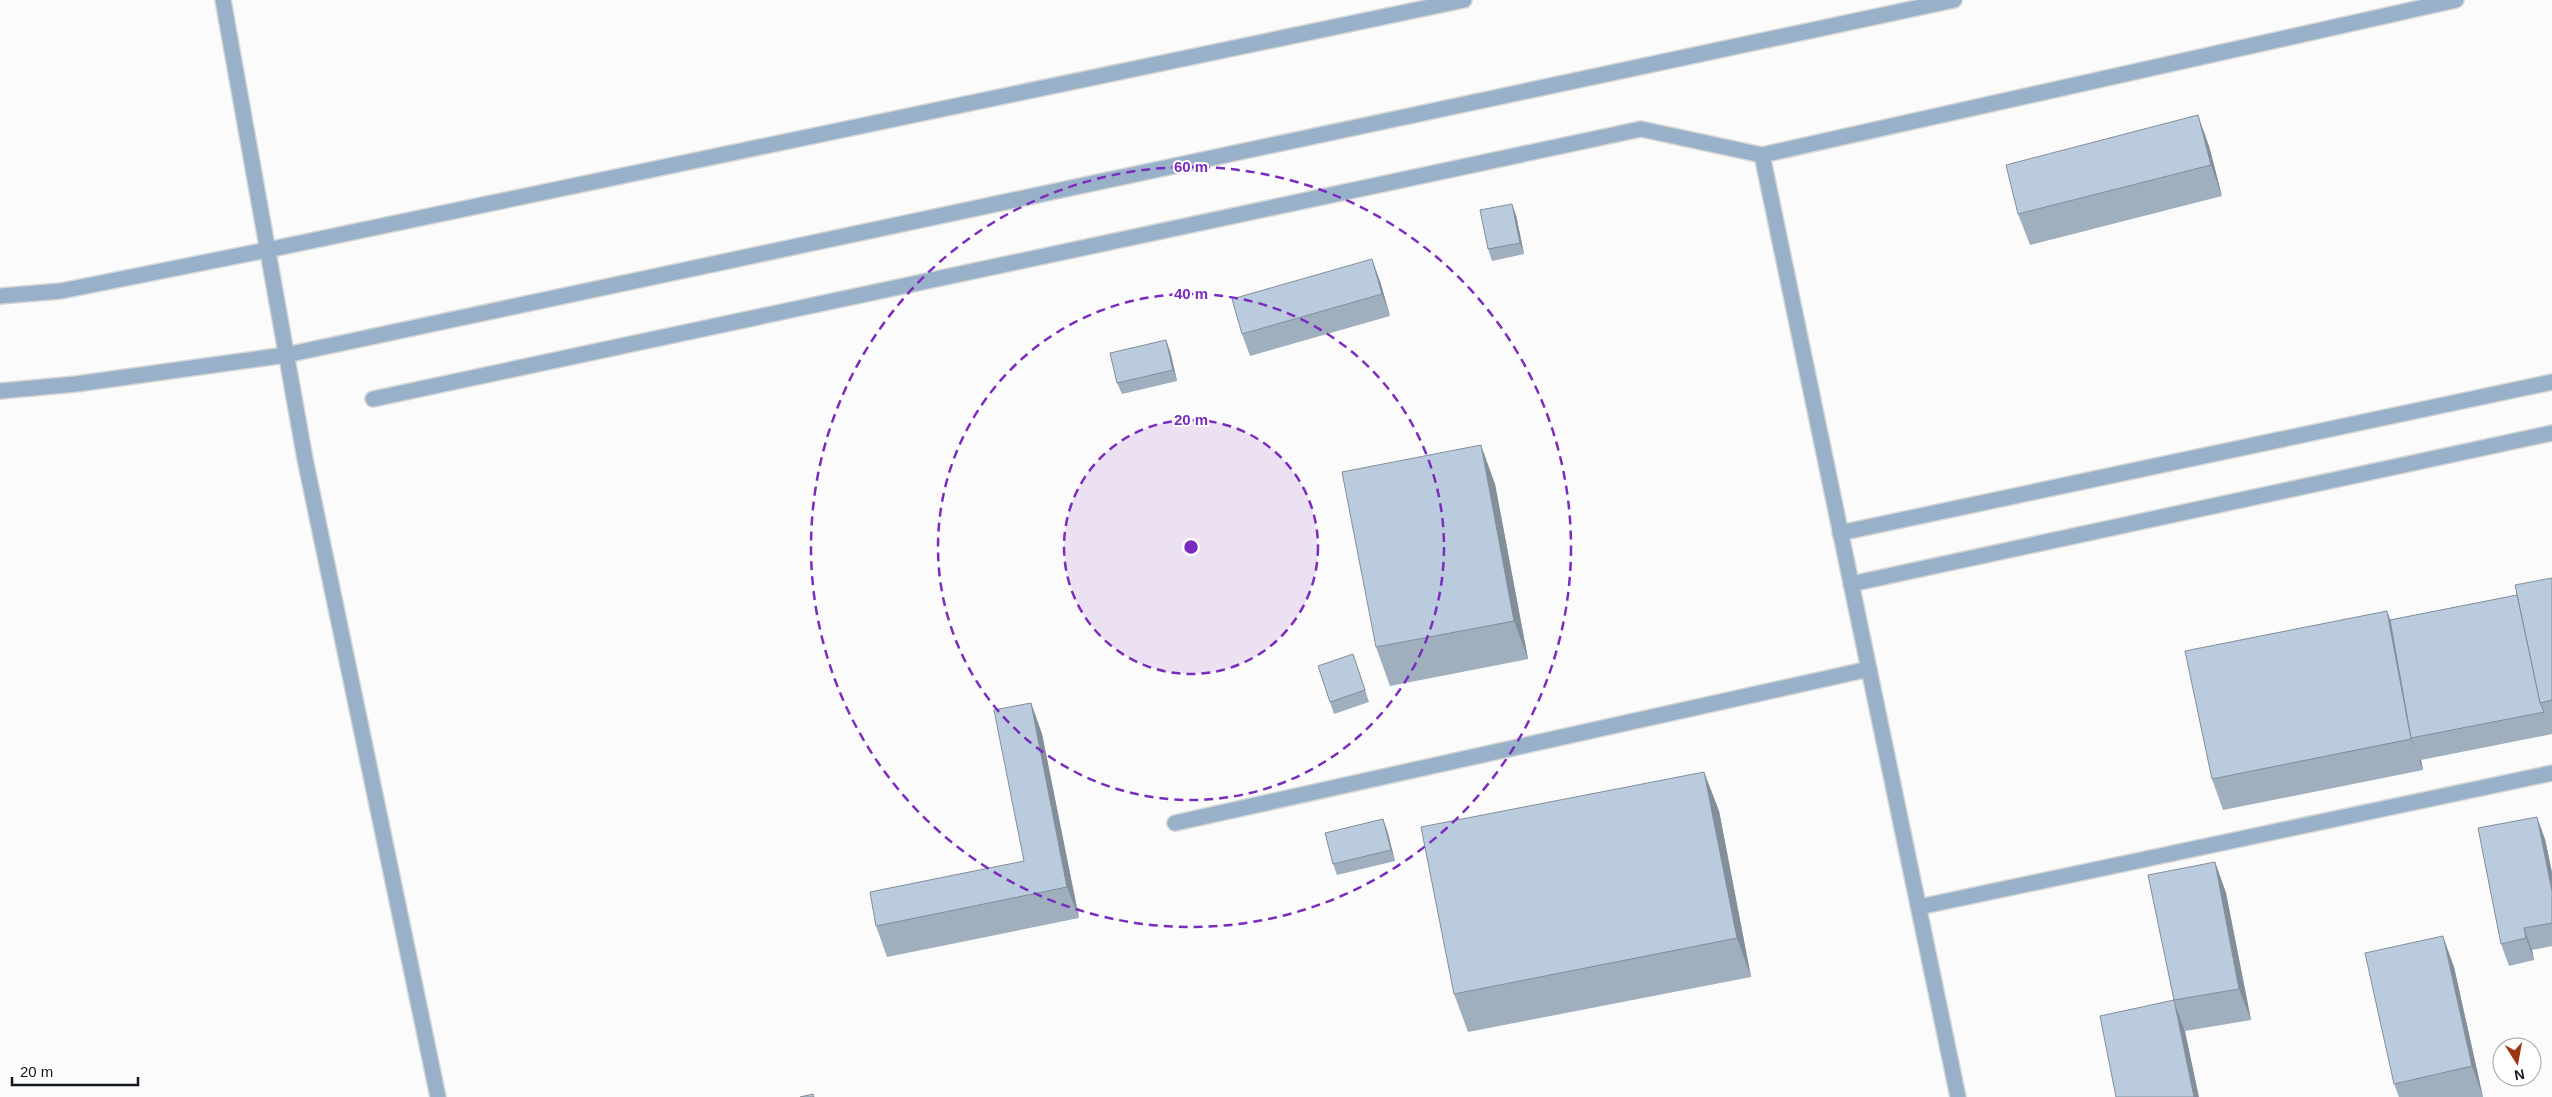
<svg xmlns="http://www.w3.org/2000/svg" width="2552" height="1097" viewBox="0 0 2552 1097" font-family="Helvetica,sans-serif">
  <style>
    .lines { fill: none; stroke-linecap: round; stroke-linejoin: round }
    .minor-casing { stroke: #d5d7d7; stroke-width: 18 }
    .minor { stroke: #98b1c9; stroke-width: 15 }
    .wall { fill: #9fafbd }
    .shaded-wall { fill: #828e9a }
    .building { fill: #b9cbdc; stroke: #828e9a }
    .ring { fill: none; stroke: #7b2cbf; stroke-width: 2.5; stroke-dasharray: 9 6 }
    .centre { fill: #7b2cbf; stroke: #fff; stroke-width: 2.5 }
    .ring-label { font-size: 15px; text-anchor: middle; font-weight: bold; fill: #7b2cbf; stroke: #fff; stroke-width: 4; stroke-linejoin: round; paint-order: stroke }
  </style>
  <rect width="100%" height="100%" fill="#fbfbfb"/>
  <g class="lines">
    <!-- minor casing -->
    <g class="minor-casing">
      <g id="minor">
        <polyline points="223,0 305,459 438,1097"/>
        <polyline points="1762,155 1958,1097"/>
        <polyline points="0,296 61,291 267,250 1464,0"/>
        <polyline points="0,391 76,384 286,355 1954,0"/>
        <polyline points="373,399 1641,129 1762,155 2456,0"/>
        <polyline points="1840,533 2552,382"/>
        <polyline points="1851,584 2552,433"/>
        <polyline points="1175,823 1869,669"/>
        <polyline points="1919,907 2552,773"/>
      </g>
    </g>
    <!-- minor -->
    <use href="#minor" class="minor"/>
  </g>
  <!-- wall -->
  <g class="wall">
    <polygon points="2209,146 2222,196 2030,245 2018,214"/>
    <polygon points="1516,215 1524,254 1492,261 1488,249"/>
    <polygon points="1380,281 1390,316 1250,356 1242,334"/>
    <polygon points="1170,351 1177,381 1122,394 1117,383"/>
    <polygon points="1495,484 1528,659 1390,686 1376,647"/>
    <polygon points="2552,578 2552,734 2421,760 2423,770 2223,810 2212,779 2387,611 2390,620 2517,595"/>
    <polygon points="1357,665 1369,702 1334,714 1330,702"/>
    <polygon points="1031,703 1042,734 1079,918 887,957 876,926 1024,861"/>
    <polygon points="1704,772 1719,811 1751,977 1468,1032 1454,994"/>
    <polygon points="1387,830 1395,861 1337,875 1333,864"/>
    <polygon points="2545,839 2552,873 2552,946 2532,950 2534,960 2509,966 2501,944"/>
    <polygon points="2215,862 2226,893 2251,1020 2185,1031 2174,1000"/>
    <polygon points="2454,967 2483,1097 2399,1097 2394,1084"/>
  </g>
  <!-- shaded-wall -->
  <g class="shaded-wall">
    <polygon points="2198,115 2209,146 2222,196 2211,165"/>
    <polygon points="1512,204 1516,215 1524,254 1520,243"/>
    <polygon points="1372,259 1380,281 1390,316 1382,294"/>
    <polygon points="1166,340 1170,351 1177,381 1173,370"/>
    <polygon points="1481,445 1495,484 1528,659 1514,621"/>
    <polygon points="2387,611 2398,642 2411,738 2419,760 2421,760 2423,770 2411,739"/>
    <polygon points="1031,703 1042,734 1079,918 1067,887"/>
    <polygon points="1704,772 1719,811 1751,977 1737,938"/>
    <polygon points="2537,817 2545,839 2552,873 2552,891"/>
    <polygon points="1383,819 1387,830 1395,861 1391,850"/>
    <polygon points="2215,862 2226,893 2251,1020 2239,989"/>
    <polygon points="2524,928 2532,950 2534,960 2526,938"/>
    <polygon points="2443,936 2454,967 2483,1097 2472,1066"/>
    <polygon points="2174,1000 2185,1031 2199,1097 2194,1097"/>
  </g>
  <!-- building -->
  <g class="building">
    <polygon points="2198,115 2211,165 2018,214 2006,165"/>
    <polygon points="1512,204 1520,243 1488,249 1480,210"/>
    <polygon points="1372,259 1382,294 1242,334 1232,299"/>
    <polygon points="1166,340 1173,370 1117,383 1110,353"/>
    <polygon points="1481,445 1514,621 1376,647 1342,472"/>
    <polygon points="2552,578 2552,700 2540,703 2515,585"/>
    <polygon points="2517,595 2540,703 2544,712 2411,738 2390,620"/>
    <polygon points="2387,611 2411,739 2212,779 2185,651"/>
    <polygon points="1353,654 1365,690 1330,702 1318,666"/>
    <polygon points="1031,703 1067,887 876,926 870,892 1024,861 994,710"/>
    <polygon points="1704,772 1737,938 1454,994 1421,827"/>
    <polygon points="2537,817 2552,891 2552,923 2524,928 2526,938 2501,944 2478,828"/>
    <polygon points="1383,819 1391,850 1333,864 1325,833"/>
    <polygon points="2215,862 2239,989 2174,1000 2148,875"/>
    <polygon points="2443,936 2472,1066 2394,1084 2365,953"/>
    <polygon points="2174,1000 2194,1097 2116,1097 2100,1016"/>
    <polygon points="813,1094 814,1097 800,1097"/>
  </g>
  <!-- distance rings -->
  <circle cx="1191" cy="547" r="127" fill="#7b2cbf" fill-opacity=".12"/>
  <g class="ring">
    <circle cx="1191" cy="547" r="127"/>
    <circle cx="1191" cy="547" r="253"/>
    <circle cx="1191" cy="547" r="380"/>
  </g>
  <circle cx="1191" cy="547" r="8" class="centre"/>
  <g class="ring-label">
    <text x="1191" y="172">60 m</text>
    <text x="1191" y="299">40 m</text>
    <text x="1191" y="425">20 m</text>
  </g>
  <!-- north arrow -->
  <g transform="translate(2517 1062) rotate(169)"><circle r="24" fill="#ffffff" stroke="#9fa2a5"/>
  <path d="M0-4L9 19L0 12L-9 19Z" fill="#9d3612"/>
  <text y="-8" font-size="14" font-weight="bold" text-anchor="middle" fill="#10171d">N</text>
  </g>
  <!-- scale -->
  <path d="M12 1077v8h126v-8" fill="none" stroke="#10171d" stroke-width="2.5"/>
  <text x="20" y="1077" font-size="15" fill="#10171d" stroke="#ffffff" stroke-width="4" paint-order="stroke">20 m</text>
</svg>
